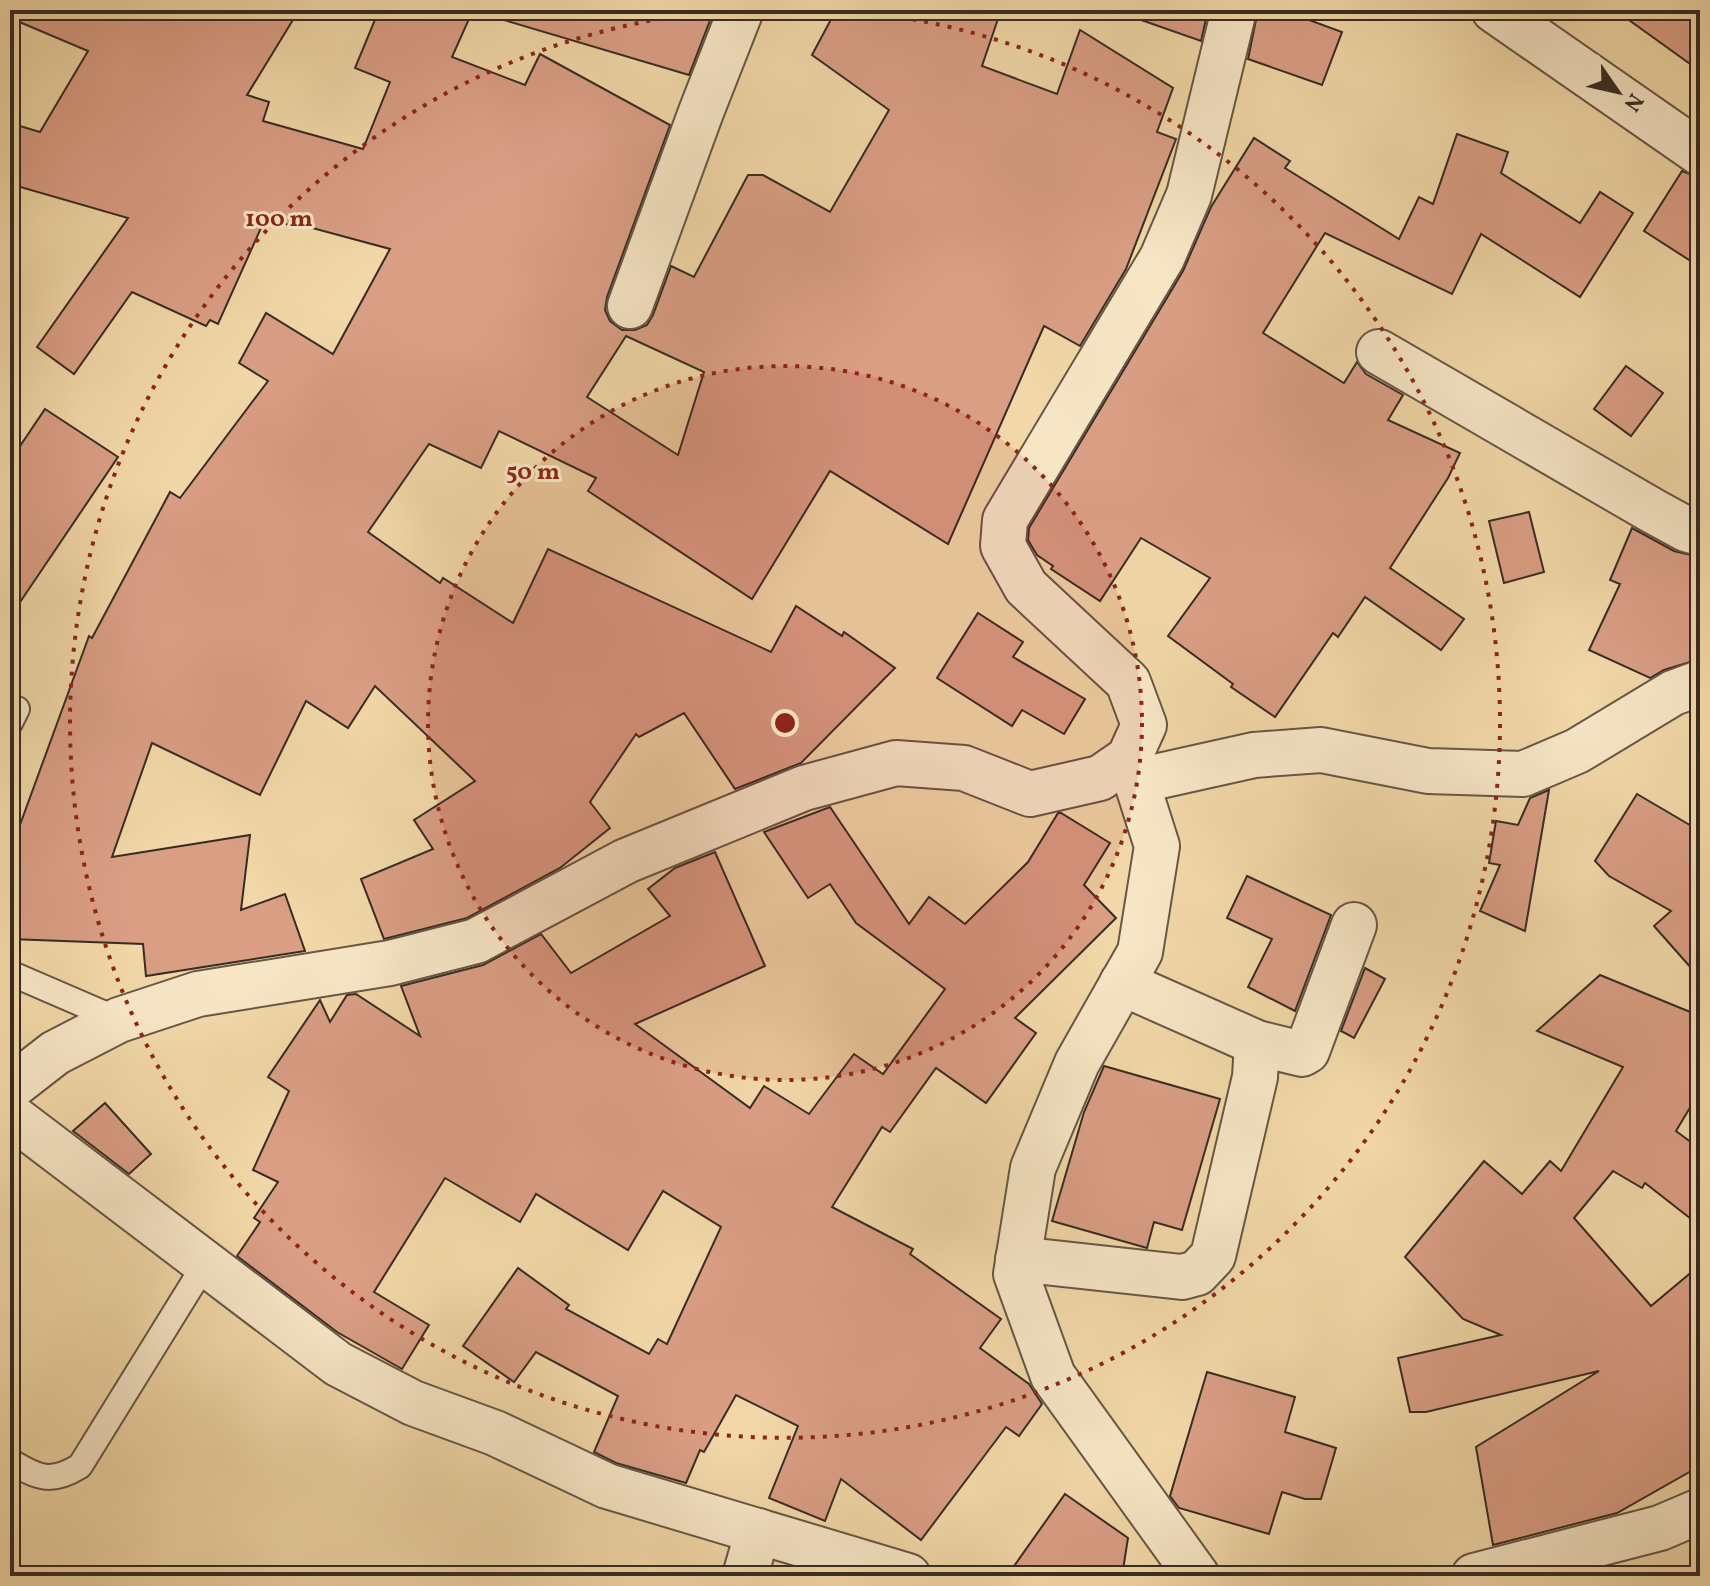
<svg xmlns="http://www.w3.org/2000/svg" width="1710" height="1586" viewBox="0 0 1710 1586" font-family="Vollkorn,serif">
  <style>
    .building { fill: #da9e85; stroke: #372c25; stroke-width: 2; fill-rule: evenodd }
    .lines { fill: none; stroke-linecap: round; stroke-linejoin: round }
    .service-casing { stroke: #665746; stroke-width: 28 }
    .minor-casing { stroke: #665746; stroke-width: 48 }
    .service { stroke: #f7e6c6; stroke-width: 24 }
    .minor { stroke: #f7e6c6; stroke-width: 44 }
    .ring { fill: none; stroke: #8f2418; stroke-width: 4; stroke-dasharray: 4 8 }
    .centre { fill: #8f2418; stroke: #f7e6c6; stroke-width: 4 }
    .ring-label { font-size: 24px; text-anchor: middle; font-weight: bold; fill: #8f2418; stroke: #f7e6c6; stroke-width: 6; stroke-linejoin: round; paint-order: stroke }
  </style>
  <rect width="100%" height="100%" fill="#f2d8a8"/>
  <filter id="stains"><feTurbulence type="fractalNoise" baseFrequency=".0025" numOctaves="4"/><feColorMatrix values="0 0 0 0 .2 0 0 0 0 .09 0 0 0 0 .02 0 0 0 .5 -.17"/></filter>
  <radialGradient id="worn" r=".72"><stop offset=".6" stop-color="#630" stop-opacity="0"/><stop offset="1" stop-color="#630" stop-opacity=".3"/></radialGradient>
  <!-- building -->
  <g class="building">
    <path d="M10,10H299L247,95L269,102L263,121L363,149L390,82L355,68L379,10H473L452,57L525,85L540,54L670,125L607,297L605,310L610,321L622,330H635L647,325L653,315L671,266L694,277L748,175H763L830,212L889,110L812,55L836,10H1001L982,66L1057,94L1080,30L1173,88L1157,132L1176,139L1126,269L1080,346L1044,326L948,544L830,471L752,599L588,491L596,478L499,431L481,468L429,444L368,532L440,583L443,578L513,623L548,549L771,652L796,606L842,636L844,632L895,668L801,763L735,789L684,713L639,737L636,734L590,802L610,828L560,868L467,918L384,939L361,879L433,849L414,820L475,781L375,686L348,728L306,701L260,795L152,743L112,857L250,835L241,910L285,894L305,951L146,976L143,944L10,939V833H17L89,636L92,638L170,492L180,498L268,381L239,363L266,313L333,354L390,249L294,223V226L265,219L218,324L210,320L206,326L132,292L74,374L37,347L128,218L10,184V123L40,132L88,51L10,18ZM626,336L704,372L678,455L587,397Z"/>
    <polygon points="506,10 714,10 689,75 504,20"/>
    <polygon points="1128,10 1208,10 1201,41 1127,15"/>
    <polygon points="1258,10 1282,10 1342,32 1322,85 1248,59"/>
    <polygon points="1615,10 1700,10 1700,71"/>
    <polygon points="1457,134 1508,152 1501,173 1580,223 1600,192 1633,213 1580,297 1481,234 1452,294 1325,233 1263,333 1344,383 1357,362 1366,374 1403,395 1388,420 1460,453 1448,478 1390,568 1464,619 1441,650 1365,597 1338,637 1333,633 1275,717 1231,687 1233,684 1168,636 1210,578 1141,538 1100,601 1051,569 1053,566 1037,555 1028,540 1029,528 1183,271 1211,207 1254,138 1290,161 1285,168 1399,239 1419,197 1433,204"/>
    <polygon points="1682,171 1700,178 1700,267 1644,231"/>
    <polygon points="1626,366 1663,393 1631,436 1594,409"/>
    <polygon points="45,409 118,457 10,617 10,461"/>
    <polygon points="1529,512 1544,572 1504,583 1489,521"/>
    <polygon points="1632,528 1674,551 1700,557 1700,659 1664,670 1650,678 1589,650 1620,584 1610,580"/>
    <polygon points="978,613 1023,642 1013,657 1085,699 1064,734 1022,710 1012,726 937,678"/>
    <polygon points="1549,790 1525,931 1480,911 1500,865 1489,863 1496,821 1518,825 1530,798"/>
    <polygon points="1637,794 1700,831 1700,978 1654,926 1671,911 1609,876 1595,861"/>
    <polygon points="830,807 909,924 929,897 965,924 1028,862 1058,813 1061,813 1110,843 1084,885 1116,918 1015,1018 1036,1033 986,1103 936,1068 890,1132 882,1127 832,1207 913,1249 910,1254 1001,1319 980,1348 1029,1384 1042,1404 1019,1436 1006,1427 921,1540 841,1479 825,1521 769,1498 798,1426 736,1395 704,1452 700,1450 686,1483 616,1463 594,1452 618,1396 536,1352 514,1382 463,1346 518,1268 569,1305 566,1309 649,1354 658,1339 667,1344 721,1227 663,1191 628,1250 536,1194 520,1222 445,1178 374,1292 429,1325 402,1369 337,1332 237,1256 260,1222 254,1218 278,1182 253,1170 289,1091 268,1077 320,1000 330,1022 347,995 356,994 420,1036 401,986 483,965 541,934 571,973 670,916 648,889 675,868 715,852 765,966 635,1024 750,1108 764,1086 809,1114 854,1054 883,1074 945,989 856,923 830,884 808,898 764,832"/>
    <polygon points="1247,876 1331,915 1295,1011 1248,987 1272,939 1227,918"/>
    <polygon points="1365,968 1385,979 1354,1038 1341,1031"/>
    <polygon points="1600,975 1700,1016 1700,1091 1676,1131 1700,1149 1700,1226 1645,1183 1642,1188 1613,1171 1574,1218 1651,1306 1700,1265 1700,1466 1617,1513 1493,1545 1476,1447 1599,1371 1426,1412 1410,1412 1398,1358 1501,1335 1463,1319 1405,1257 1484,1161 1522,1194 1550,1161 1561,1171 1623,1067 1537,1031"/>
    <polygon points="1104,1066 1220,1099 1182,1230 1154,1222 1147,1248 1052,1221 1084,1112"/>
    <polygon points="105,1103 151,1154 129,1174 73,1131"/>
    <polygon points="1207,1372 1295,1397 1285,1432 1336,1448 1321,1499 1305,1499 1282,1492 1269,1534 1179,1508 1170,1496"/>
    <polygon points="1065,1494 1128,1538 1122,1576 1007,1576"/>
  </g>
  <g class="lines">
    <!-- service casing -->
    <g class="service-casing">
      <g id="service">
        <polyline points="10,723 17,709"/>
        <polyline points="10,973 119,1020"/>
        <path d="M10,1461C38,1478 51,1484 80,1466L205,1264"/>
      </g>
    </g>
    <!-- minor casing -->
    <g class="minor-casing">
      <g id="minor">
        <polyline points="1494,10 1700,153"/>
        <polyline points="630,306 701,112 741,10"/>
        <polyline points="1379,352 1653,511 1686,529 1700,533"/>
        <polyline points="1129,758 1157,846 1140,952 1077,1063 1033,1168 1016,1274 1053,1376 1197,1576"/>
        <polyline points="1137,781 1254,755 1321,750 1428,771 1523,774 1577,751 1673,693 1700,683"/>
        <polyline points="1257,1043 1302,1054 1307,1051 1354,925"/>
        <polyline points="10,1088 55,1053 119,1020 198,994 390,963 476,941 626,861 804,788 896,763 964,768 1030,794 1100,778 1129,758 1144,725 1128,682 1026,587 1003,546 1005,520 1162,258 1189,195 1234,10"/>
        <polyline points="10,1115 338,1364 413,1403 495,1433 607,1486 908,1576"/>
        <polyline points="1018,1259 1182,1277 1197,1273 1213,1256 1255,1077 1257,1043 1122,983"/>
        <polyline points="745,1576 758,1531"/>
        <polyline points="1474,1576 1660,1528 1700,1511"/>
      </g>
    </g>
    <!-- service -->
    <use href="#service" class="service"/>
    <!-- minor -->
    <use href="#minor" class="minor"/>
  </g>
  <!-- distance rings -->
  <circle cx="785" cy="723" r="357" fill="#8f2418" fill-opacity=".12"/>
  <g class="ring">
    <circle cx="785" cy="723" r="357"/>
    <path d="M841 10A715 715 0 1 1 729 10"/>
  </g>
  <circle cx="785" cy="723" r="12" class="centre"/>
  <g class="ring-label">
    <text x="279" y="226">100 m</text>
    <text x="533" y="479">50 m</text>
  </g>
  <!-- margin -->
  <rect width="1710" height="1586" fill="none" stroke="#f2d8a8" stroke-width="40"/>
  <rect x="12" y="12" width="1686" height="1562" fill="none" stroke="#372c25" stroke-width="4"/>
  <rect x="20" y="20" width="1670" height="1546" fill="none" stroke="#372c25" stroke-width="2"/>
  <!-- north arrow -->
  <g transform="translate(1618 92) rotate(124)" stroke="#f7e6c6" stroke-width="6" paint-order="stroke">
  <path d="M0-6L14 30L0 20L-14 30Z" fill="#372c25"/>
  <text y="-12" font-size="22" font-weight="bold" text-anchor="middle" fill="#372c25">N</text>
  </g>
  <rect width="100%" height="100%" filter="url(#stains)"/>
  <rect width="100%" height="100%" fill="url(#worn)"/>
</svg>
